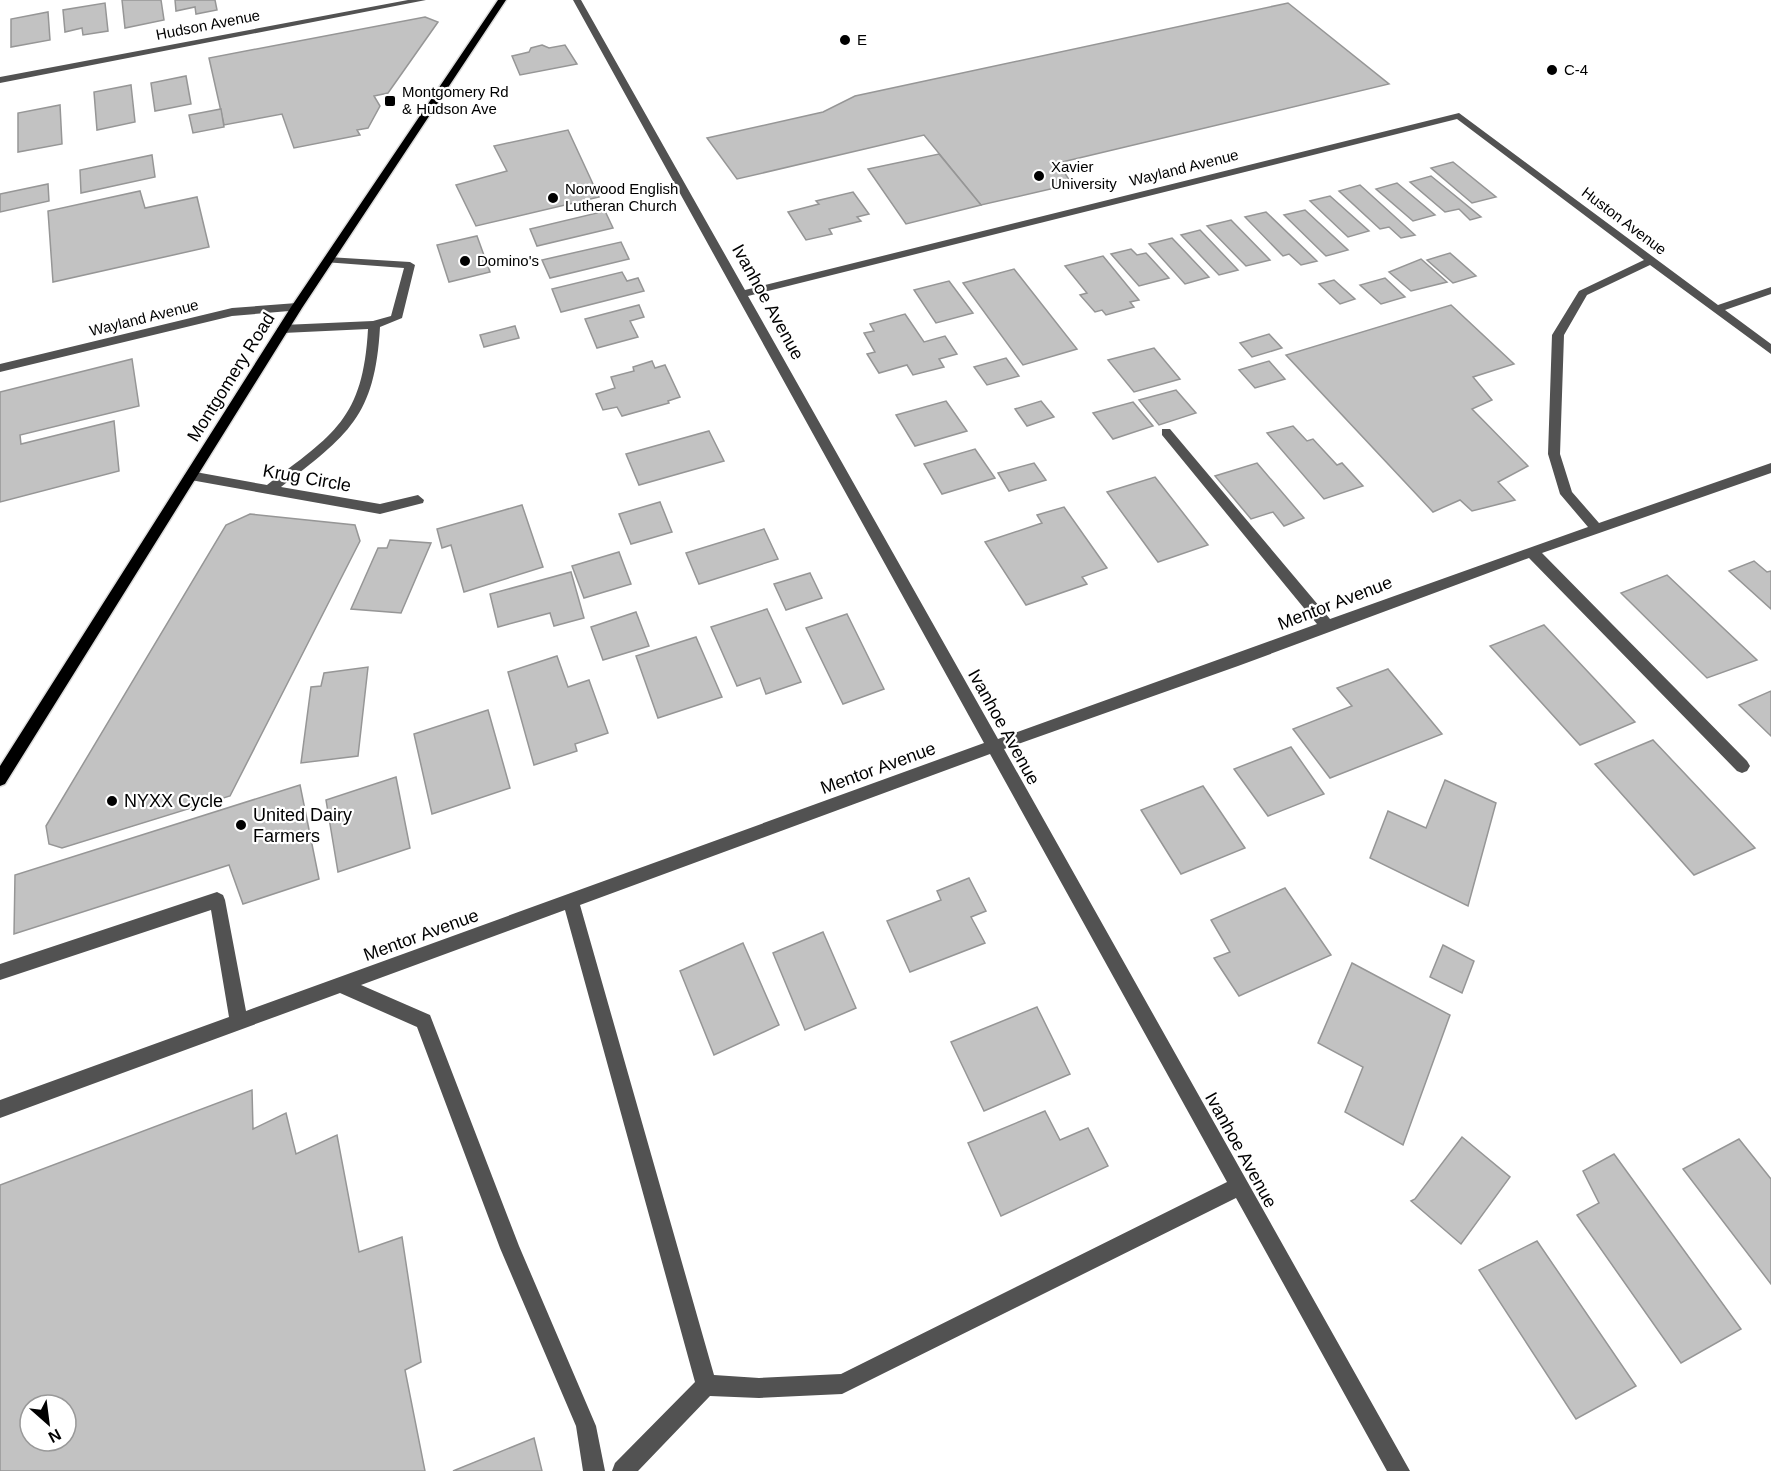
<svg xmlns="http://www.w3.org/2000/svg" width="1771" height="1471" viewBox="0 0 1771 1471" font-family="Arial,sans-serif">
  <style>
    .building { fill: #c2c2c2; stroke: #969696; stroke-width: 1.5; fill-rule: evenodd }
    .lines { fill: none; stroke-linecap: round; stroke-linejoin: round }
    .major-casing { stroke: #dbdbdb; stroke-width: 3 }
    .minor { fill: #525252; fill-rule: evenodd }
    .major { fill: #000; fill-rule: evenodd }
    .poi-dot { fill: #000; stroke: #fff; stroke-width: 2 }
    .labels { text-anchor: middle; stroke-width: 4.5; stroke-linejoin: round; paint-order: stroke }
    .far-street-label { font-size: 15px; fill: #000; stroke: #fff }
    .far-poi-label { font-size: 15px; fill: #000; stroke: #fff; text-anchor: start }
    .street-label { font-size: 18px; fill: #000; stroke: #fff }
    .poi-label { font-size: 18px; fill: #000; stroke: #fff; text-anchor: start }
  </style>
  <rect width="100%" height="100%" fill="#fff"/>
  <!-- building -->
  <g class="building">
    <polygon points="122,0 161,0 164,20 125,28"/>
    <polygon points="175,0 215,0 217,10 196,14 195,7 176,11"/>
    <polygon points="105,3 108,31 83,35 82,28 65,32 63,10"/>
    <polygon points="1288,3 1389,84 1058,163 1072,184 981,205 924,135 737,179 707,138 823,112 855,96"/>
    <polygon points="48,12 50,40 11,47 11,19"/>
    <polygon points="425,17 438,22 388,93 374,96 380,106 368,128 357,130 360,135 294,148 282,114 224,125 209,58"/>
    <polygon points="542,45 549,48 565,45 577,64 520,75 512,56 529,52 531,48"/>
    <polygon points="186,76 191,104 155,111 151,83"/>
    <polygon points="131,85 135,122 97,130 94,92"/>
    <polygon points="60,105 62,144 18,152 18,113"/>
    <polygon points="221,109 224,127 193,133 189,115"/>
    <polygon points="568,130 599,197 476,226 456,185 507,171 494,146"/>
    <polygon points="939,154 981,205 906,224 868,169"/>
    <polygon points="152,155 155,177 81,193 80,170"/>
    <polygon points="1453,162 1496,197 1472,203 1431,168"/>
    <polygon points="1431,176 1481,217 1470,220 1459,209 1445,212 1410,182"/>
    <polygon points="1397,183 1435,215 1413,221 1376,189"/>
    <polygon points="48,184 49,201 0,212 0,194"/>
    <polygon points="1360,185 1415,235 1401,238 1389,227 1380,229 1339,191"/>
    <polygon points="140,191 145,208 197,197 209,247 53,282 48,211"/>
    <polygon points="853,192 869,214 857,217 861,221 829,229 832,234 806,240 788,212 819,204 816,201"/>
    <polygon points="1330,196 1369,231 1348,237 1310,201"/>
    <polygon points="1305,210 1348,250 1326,256 1284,215"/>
    <polygon points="605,211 613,228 537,246 530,229"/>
    <polygon points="1266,212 1317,261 1301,265 1289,254 1283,256 1245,217"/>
    <polygon points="1231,220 1270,260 1246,266 1207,226"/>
    <polygon points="1200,230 1238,270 1219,275 1181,235"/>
    <polygon points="477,236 490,272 449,282 437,245"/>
    <polygon points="1172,238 1209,277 1185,284 1149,244"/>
    <polygon points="621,242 629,259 550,278 542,260"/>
    <polygon points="1131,249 1137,255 1146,253 1169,278 1139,286 1111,254"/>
    <polygon points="1450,253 1476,276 1453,283 1427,260"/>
    <polygon points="1103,256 1139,300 1130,302 1134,307 1106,315 1102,310 1095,312 1080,295 1087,293 1065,266"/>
    <polygon points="1421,259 1447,282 1411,291 1389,272"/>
    <polygon points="1014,269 1077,349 1023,365 963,283"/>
    <polygon points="622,272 627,281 638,278 644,291 561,312 552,289"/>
    <polygon points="1385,278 1405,297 1381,304 1360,285"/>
    <polygon points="1334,280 1355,299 1340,304 1319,284"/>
    <polygon points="949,281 973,313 936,323 914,290"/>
    <polygon points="639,305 644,317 630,321 638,337 597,348 585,319"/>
    <polygon points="1451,305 1514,364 1473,377 1492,400 1472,409 1528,466 1498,482 1515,500 1472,511 1460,500 1433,512 1286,355"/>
    <polygon points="905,314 924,342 945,336 957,354 939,359 944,367 913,375 907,365 879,373 867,354 875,352 864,333 874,331 870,324"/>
    <polygon points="515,326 519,338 484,347 480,335"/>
    <polygon points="1269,334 1282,348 1252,357 1240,343"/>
    <polygon points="1154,348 1180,379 1134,392 1108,360"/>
    <polygon points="1006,358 1019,376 987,385 974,367"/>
    <polygon points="132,359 139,406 20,435 21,444 114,421 119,471 0,502 0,392"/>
    <polygon points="652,361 655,368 665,365 680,397 668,401 669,403 622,416 617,407 603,410 596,394 615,388 611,377 634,371 633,367"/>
    <polygon points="1269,361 1285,379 1255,388 1239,370"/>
    <polygon points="1176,390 1196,413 1159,425 1139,400"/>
    <polygon points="946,401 967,431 915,446 896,415"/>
    <polygon points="1041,401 1054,417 1027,426 1015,409"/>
    <polygon points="1133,402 1153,426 1113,439 1093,413"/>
    <polygon points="1293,426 1307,441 1313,439 1337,465 1342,463 1363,486 1324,499 1267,433"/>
    <polygon points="709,431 724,461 639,485 626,454"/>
    <polygon points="975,449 995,478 942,494 924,464"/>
    <polygon points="1034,463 1046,480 1009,491 998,473"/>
    <polygon points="1257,463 1304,518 1284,526 1273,512 1251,519 1215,476"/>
    <polygon points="1155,477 1208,545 1158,562 1107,492"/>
    <polygon points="660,502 672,532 631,544 619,514"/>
    <polygon points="522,505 543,567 464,592 451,545 442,548 437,529"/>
    <polygon points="1064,507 1107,568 1082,577 1087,584 1026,605 985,542 1042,523 1037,515"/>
    <polygon points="250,514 355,525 360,541 230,796 62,848 49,844 46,826 226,525"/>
    <polygon points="764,529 778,559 699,584 686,553"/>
    <polygon points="390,540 431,543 401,613 351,609 378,548 387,548"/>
    <polygon points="619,552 631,584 584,598 572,566"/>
    <polygon points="1754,561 1767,572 1771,571 1771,609 1729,571"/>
    <polygon points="571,572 584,618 554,626 550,613 498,627 490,594"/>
    <polygon points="810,573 822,598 786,610 774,584"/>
    <polygon points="1667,575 1757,660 1707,678 1621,593"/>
    <polygon points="767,609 801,682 766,694 760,678 737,686 711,627"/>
    <polygon points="636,612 649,646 603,660 591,627"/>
    <polygon points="847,614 884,689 843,704 806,628"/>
    <polygon points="1544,625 1635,722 1580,745 1490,646"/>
    <polygon points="696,637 722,697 658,718 636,656"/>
    <polygon points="557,656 568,687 589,680 608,733 575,744 577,751 534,765 508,672"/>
    <polygon points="368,667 358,756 301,763 311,687 321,686 324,673"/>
    <polygon points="1388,669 1442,734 1330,778 1293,729 1352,706 1337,688"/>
    <polygon points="1771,691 1771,736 1739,705"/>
    <polygon points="488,710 510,788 432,814 414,734"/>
    <polygon points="1653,740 1755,848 1694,875 1595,764"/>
    <polygon points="1291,747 1324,794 1268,816 1234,769"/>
    <polygon points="396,777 410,848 338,872 326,800"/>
    <polygon points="1445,780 1496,803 1468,906 1370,858 1388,811 1426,828"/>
    <polygon points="300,785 319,879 243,904 229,865 14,934 15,875"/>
    <polygon points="1203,786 1245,848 1181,874 1141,810"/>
    <polygon points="969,878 986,911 971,917 985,943 910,972 887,921 941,900 937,891"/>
    <polygon points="1285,888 1331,955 1239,996 1214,958 1230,952 1211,920"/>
    <polygon points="823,932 856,1008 805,1030 773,953"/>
    <polygon points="743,943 779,1025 714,1055 680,971"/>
    <polygon points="1443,945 1474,961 1462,993 1430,977"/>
    <polygon points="1352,963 1450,1015 1403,1145 1345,1112 1363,1067 1318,1043"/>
    <polygon points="1037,1007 1070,1074 984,1111 951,1042"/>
    <path d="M252,1090L253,1129L286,1113L296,1154L337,1135L359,1252L402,1237L421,1362L405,1370L425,1471H0V1185ZM30,1405H66V1441H30Z"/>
    <polygon points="1045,1111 1060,1140 1088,1128 1108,1166 1001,1216 968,1143"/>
    <polygon points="1462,1137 1510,1177 1461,1244 1411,1201 1415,1199"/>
    <polygon points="1739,1139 1771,1179 1771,1284 1683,1169"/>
    <polygon points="1614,1154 1741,1329 1681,1363 1577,1215 1599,1203 1583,1171"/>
    <polygon points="1537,1241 1636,1386 1576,1419 1479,1270"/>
    <polygon points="534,1438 542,1471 453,1471"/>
  </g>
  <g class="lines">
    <!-- major casing -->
    <g class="major-casing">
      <polygon id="major" points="498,0 506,0 302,308 5,784 0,786 0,766 291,307"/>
    </g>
    <!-- minor -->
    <g class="minor">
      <polygon points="408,0 426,0 0,83 0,77"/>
      <path d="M573,0H581L745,290L1459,113L1718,305L1771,287V294L1725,310L1771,344V354L1650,265L1587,295L1564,335L1560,454L1572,492L1599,523L1771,463V473L1542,553L1747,761L1750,766L1747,771L1742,773L1737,771L1529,558L1238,666L1004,749L1410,1471H1387L1236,1198L842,1394L759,1398L710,1396L638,1471H612L615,1463L695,1382L565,910L361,985L430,1015L519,1246L596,1426L605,1471H583L576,1426L500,1248L417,1027L340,993L0,1118V1100L229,1017L211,910L0,980V964L217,892L223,895L225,900L246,1011L984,743ZM1457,119L1644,260L1579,291L1552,335L1548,454L1560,494L1588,527L1330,619L1170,429H1162V435L1317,624L998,739L748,296ZM990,754L1227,1182L841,1374L759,1378L714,1375L580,905Z"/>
      <path d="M328,257L410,262L415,265L402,318L380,327C375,417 348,435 281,487L380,504L418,495L424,500L423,503L380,514L185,479L184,476L190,471L267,485C334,434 363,419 368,329L283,333L277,329L283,325L373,321L391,316L404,268L324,262V258Z"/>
      <polygon points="297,303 301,304 301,310 232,316 0,372 0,364 232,308"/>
    </g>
    <!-- major -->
    <use href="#major" class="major"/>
  </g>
  <!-- markers -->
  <g class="poi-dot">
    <circle cx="845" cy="40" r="6"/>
    <circle cx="1552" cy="70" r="6"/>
    <rect x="384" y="95" width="12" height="12" rx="3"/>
    <circle cx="1039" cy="176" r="6"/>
    <circle cx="553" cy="198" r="6"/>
    <circle cx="465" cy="261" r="6"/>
    <circle cx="112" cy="801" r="6"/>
    <circle cx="241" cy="825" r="6"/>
  </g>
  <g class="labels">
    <!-- far-street labels -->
    <g class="far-street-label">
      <text transform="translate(208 25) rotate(-11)" y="5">Hudson Avenue</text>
      <text transform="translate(1184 168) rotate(-14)" y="5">Wayland Avenue</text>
      <text transform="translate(1624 221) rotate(37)" y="5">Huston Avenue</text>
      <text transform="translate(144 318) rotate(-14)" y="5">Wayland Avenue</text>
    </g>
    <!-- far-poi labels -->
    <g class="far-poi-label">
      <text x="857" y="45">E</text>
      <text x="1564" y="75">C-4</text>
      <text x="402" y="97">Montgomery Rd<tspan x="402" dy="17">&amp; Hudson Ave</tspan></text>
      <text x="1051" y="172">Xavier<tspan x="1051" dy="17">University</tspan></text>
      <text x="565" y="194">Norwood English<tspan x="565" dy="17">Lutheran Church</tspan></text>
      <text x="477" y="266">Domino's</text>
    </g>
    <!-- street labels -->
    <g class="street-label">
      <text transform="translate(768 302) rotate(61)" y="6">Ivanhoe Avenue</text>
      <text transform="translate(231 377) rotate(-58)" y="6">Montgomery Road</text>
      <text transform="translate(307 478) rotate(10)" y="6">Krug Circle</text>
      <text transform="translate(1335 603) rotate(-21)" y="6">Mentor Avenue</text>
      <text transform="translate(1004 727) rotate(61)" y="6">Ivanhoe Avenue</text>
      <text transform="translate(878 768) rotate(-20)" y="6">Mentor Avenue</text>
      <text transform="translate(421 935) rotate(-20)" y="6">Mentor Avenue</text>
      <text transform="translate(1241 1150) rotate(61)" y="6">Ivanhoe Avenue</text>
    </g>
    <!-- poi labels -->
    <g class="poi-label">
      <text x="124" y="807">NYXX Cycle</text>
      <text x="253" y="821">United Dairy<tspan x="253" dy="21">Farmers</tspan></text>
    </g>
  </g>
  <!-- north arrow -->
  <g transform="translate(48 1423) rotate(152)"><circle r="28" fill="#ffffff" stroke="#999999" stroke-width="1.5"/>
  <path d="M0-4.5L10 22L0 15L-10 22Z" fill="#000000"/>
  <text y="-9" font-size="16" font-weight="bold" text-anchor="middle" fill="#000000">N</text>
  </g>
</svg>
